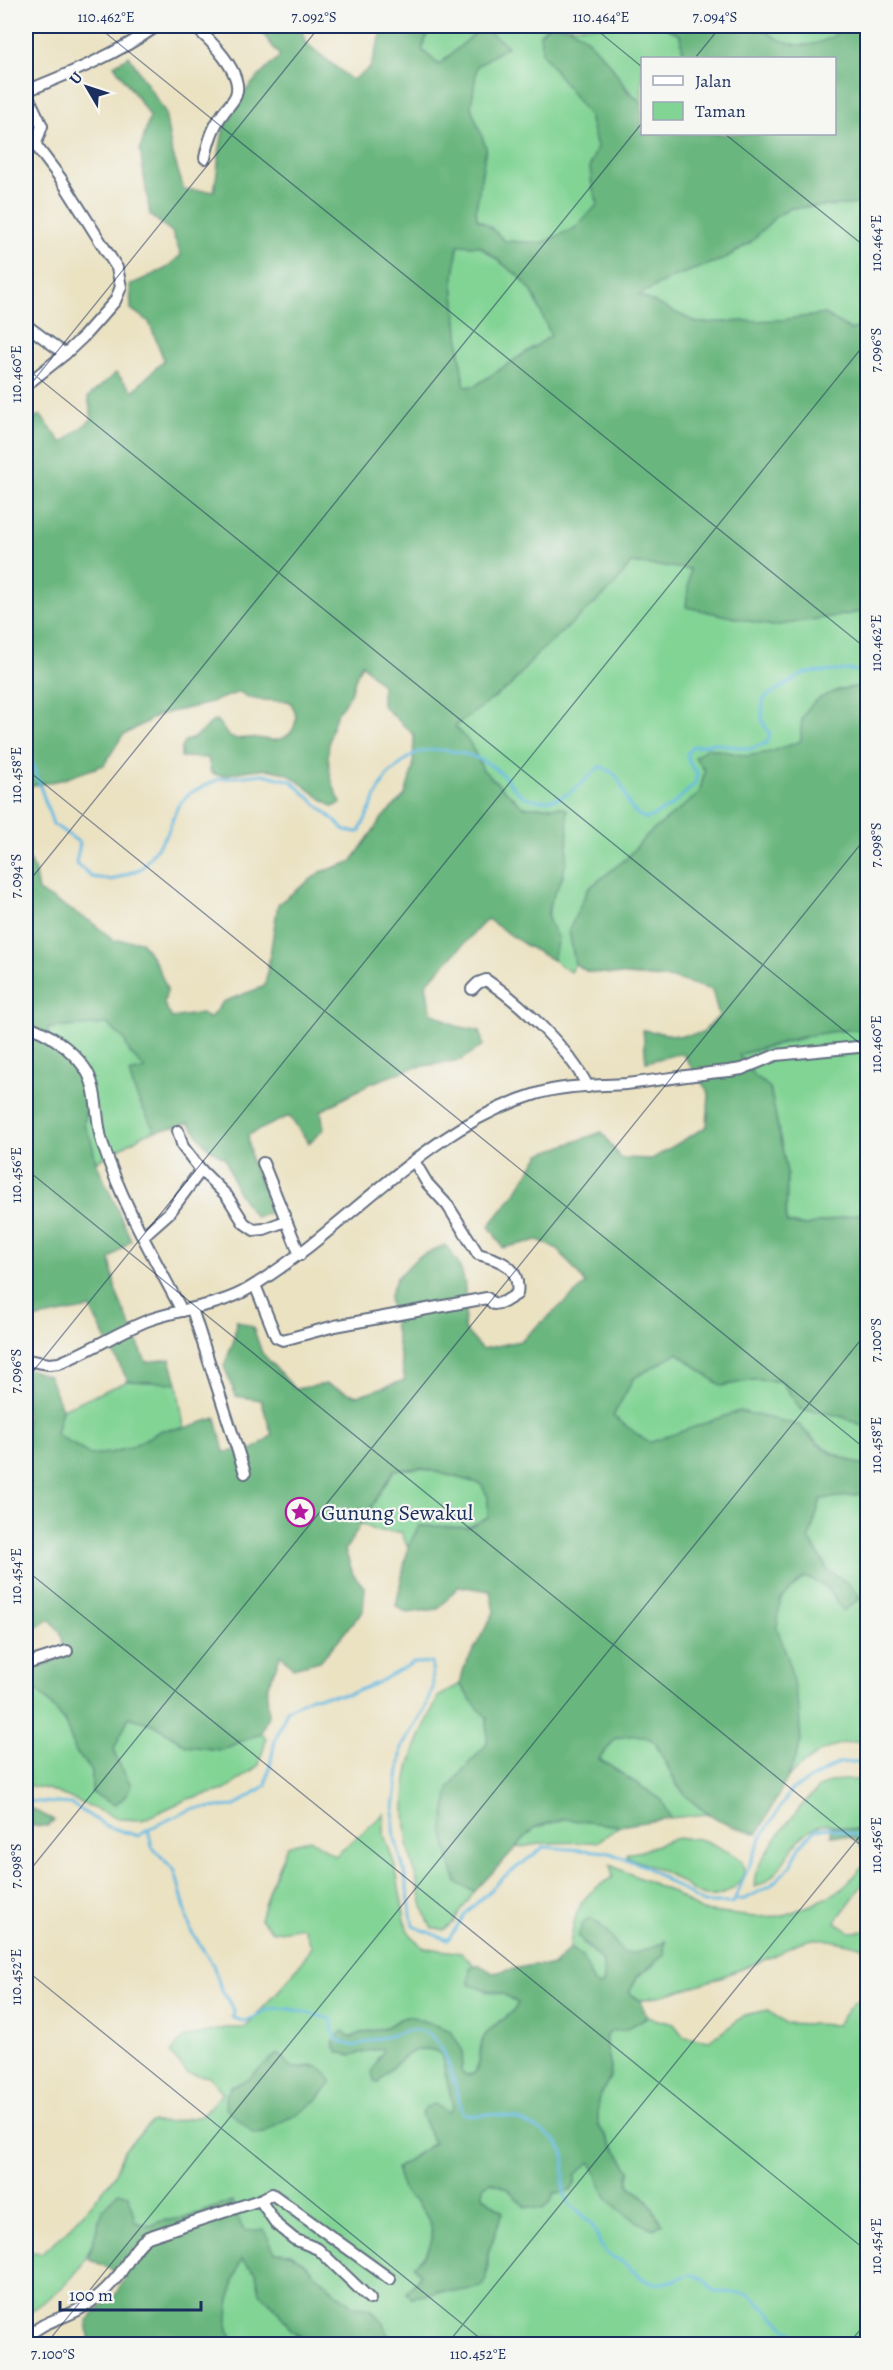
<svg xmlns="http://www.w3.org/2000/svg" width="893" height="2370" viewBox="0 0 893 2370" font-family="Alegreya,serif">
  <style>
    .green { fill: #82d495; stroke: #4e827a; stroke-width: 1.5; fill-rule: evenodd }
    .forest { fill: #69b67e; stroke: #42726e; stroke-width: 1.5; fill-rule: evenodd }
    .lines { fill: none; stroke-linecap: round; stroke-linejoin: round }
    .stream { stroke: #65bae1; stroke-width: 3 }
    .minor-casing { stroke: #646e81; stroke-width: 14 }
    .minor { stroke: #fff; stroke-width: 10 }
    .ticks { fill: none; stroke: #1b2f5e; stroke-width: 1.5; stroke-opacity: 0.45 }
    .labels { text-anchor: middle; stroke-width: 4.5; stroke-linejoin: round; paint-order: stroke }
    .poi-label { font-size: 22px; fill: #1b2f5e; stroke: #f6f6f2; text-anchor: start }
    .neatline { fill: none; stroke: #1b2f5e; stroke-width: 2 }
    .ticks-label { font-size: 15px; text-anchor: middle; fill: #1b2f5e }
  </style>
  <rect width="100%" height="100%" fill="#f6f6f2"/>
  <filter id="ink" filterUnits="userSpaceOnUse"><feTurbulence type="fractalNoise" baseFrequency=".0167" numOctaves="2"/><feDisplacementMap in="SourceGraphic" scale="12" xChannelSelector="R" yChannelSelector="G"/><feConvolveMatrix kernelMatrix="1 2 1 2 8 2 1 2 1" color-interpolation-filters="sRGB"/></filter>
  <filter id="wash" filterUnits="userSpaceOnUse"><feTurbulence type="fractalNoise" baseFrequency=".008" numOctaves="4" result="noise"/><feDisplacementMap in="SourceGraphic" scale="24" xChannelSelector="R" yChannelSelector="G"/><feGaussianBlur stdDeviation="1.35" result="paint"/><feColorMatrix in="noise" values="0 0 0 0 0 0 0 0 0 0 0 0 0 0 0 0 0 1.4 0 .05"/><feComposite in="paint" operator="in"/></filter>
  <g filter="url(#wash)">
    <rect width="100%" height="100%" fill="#ebe2c2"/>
    <!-- green -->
    <g class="green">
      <polygon points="430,26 548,26 540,34 563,78 589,116 597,147 590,166 592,186 598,204 575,228 542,243 505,241 489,226 477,219 476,208 486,148 471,107 477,66 507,46 482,27 439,65 422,50"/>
      <path d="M569,26H664L680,35L684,58H642V103C628,92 621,80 611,66C599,50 585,37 569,26Z"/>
      <path d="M759,26H846C818,52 788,51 759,26Z"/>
      <polygon points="860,204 867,207 867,325 851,330 825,314 782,320 697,323 638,295 673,277 724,259 751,242 775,217 791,208"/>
      <polygon points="458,245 479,246 521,278 533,293 551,336 475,386 465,387 462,373 453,284"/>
      <polygon points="631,563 690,569 687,607 772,626 855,613 867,608 867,685 837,690 802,718 801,741 771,752 747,756 708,748 695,757 705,771 699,794 647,835 627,858 588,889 569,930 575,964 570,972 553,960 558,938 548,924 550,900 563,877 561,807 523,807 483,770 470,743 454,727 510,686 538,653 612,588"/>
      <polygon points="107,1024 124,1039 130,1053 146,1069 129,1073 136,1095 155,1131 147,1133 96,1162 91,1140 84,1125 86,1104 47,1039 48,1028"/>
      <polygon points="851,1029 867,1030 867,1212 806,1226 786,1223 787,1173 770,1088 754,1075 738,1055 817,1034"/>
      <path d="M678,1353L721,1386L753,1380L781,1381L801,1410C824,1412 848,1415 867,1429V1467C837,1455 822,1450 799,1425L687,1431L648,1443L613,1416L634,1378Z"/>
      <polygon points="128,1381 177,1383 184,1428 162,1430 129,1448 110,1453 90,1455 55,1434 62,1409"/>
      <polygon points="421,1468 481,1484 488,1497 488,1518 468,1527 419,1526 408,1547 401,1532 375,1531 361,1523 394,1470"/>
      <path d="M867,1490V1742C832,1740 814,1754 788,1777L801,1742L777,1628L780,1599L804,1577L826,1586L843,1610L861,1598L849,1584L828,1570L809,1539L821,1499L857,1495Z"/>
      <path d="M460,1684L471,1700L487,1717V1744L463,1770L449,1788L457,1883L475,1891L453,1923L445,1930L432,1928C423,1912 422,1901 418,1885C405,1842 398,1795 414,1752C420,1733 431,1716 438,1697Z"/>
      <polygon points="38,1691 64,1720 76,1752 92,1771 92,1793 131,1785 118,1762 114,1749 129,1717 155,1725 187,1746 221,1750 261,1733 266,1739 259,1765 225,1790 188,1799 142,1820 118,1819 70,1798 47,1789 26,1785 26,1696"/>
      <polygon points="640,1734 654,1741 678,1787 708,1814 670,1818 662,1800 599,1759 616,1738"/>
      <path d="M867,1780V1831C853,1833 830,1820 817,1826C787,1840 786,1877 754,1887C755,1883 754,1877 756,1873C762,1853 810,1789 830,1782C840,1778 856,1781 867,1780Z"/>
      <path d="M384,1814V1834L395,1866L407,1930L422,1947L461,1953L474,1965L470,1968L486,1991L503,1994L518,2003C512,2019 489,2024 482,2041C478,2053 482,2063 474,2074L466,2075L461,2071L463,2052L451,2031L410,2016L400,2019L383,2029L364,2032L333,2044L338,2053L351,2054L382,2048L384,2051L377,2058L378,2083C393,2065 416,2038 441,2054L453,2106L448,2113L421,2114L434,2143L396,2168C399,2176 401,2189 407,2195C409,2199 415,2200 418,2204C438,2228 437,2246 414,2266L421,2274L407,2293L411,2297C427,2295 439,2288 455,2292L488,2271V2253L503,2212L483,2196V2187L490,2182L507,2188L525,2207L550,2203L554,2193L571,2191L575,2184L574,2175L590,2162L596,2168L600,2184L661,2223C656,2216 653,2208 648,2201C638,2188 622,2190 630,2170L598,2125V2100L610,2077L611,2068L605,2038L611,2031L625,2030L647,2017L674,2024L684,2037L710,2041L745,2015L768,2010L784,2023L836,2025L854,2002L867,1996V2344H392L384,2324L371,2309L354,2307L321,2280L310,2268L291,2253L275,2252L245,2231L234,2213L232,2201L185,2218L161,2221L152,2226L135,2222L133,2215L99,2219C89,2267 69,2285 30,2312L26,2309V2251L41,2253L63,2235L95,2200L114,2176L124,2150L151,2122H169L201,2116L223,2093L209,2077L187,2073L171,2053L183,2038L225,2028H245L289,1979L312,1947L303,1927L273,1932L260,1919L269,1889L287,1846L310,1839L335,1856ZM277,2054L285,2059L289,2067L294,2069L312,2065L328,2074C327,2080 326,2088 323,2093C314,2106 288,2120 273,2123L231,2086L246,2081Z"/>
      <polygon points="565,1819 620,1826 597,1842 545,1843 514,1848 535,1828"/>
      <path d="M680,1838C686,1838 692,1838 698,1839C706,1840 739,1856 742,1862C751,1883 722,1899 705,1896C693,1894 684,1883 673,1877C659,1869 642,1863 627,1857V1853C647,1853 660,1840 680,1838Z"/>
      <path d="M864,1864L867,1874C860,1892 846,1906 835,1922L850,1932L867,1931V1948C852,1946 828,1937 813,1939C798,1940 785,1951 771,1957C730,1974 685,1992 640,2000L629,1993L637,1977L653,1966L665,1942C652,1948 639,1955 623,1953L599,1923L583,1943L603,1962L604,1981L602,1985L598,1986L592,1982C588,1966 583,1958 570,1948C574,1910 579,1896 613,1877L610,1865L670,1891L702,1911L755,1917L782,1916L814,1904L841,1890Z"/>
      <path d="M242,2259L256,2273L260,2293L276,2309L292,2331L312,2344H237C235,2341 231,2337 230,2332C224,2317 234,2273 242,2259Z"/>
    </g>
    <!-- forest -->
    <g class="forest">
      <path d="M257,26H301L305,42L352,80L370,68L384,26H430L422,50L439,65L482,27L508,46L477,66L471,107L486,148L476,208L477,219L489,226L505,241L542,243L575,228L598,204L592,186L590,166L597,147L589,116L542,53L540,34L548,26H569L587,39L610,64L629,93L642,103V134H834V58H684L680,35L664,26H759C788,51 818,52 846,26H867V207L860,204L791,208L775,217L751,242L724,259L673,277L639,295L697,323L782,320L825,314L851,330L867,325V608L855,613L772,626L686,607L690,569L631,563L612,588L538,653L510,686L455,726L470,743L483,770L523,807H561L567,809C568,831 569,853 563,874C555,903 536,906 558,938L553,960L527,946L487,919L426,984L431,1012L456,1026L480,1031L483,1045L461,1060L412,1068L369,1084L321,1111L324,1129L309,1143L289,1116L248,1135L251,1160L265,1193L269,1213L255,1217L237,1191L225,1158L208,1148L189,1123L155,1131L136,1095L129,1073L145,1069L130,1053L124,1039L107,1024L48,1028L47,1039L68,1058L79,1076L86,1104L84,1125L91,1140L96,1162L131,1240L110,1259L116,1292L146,1362L170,1359L177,1383L128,1381L90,1308L33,1319L26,1318V856L34,868L38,891L90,921L114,940L141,941L157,965L167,989L164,1004L172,1018L202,1013L209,1019L223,1002L265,986L278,904L321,872L351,862L382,818L405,795L413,768L414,735L382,705V685L362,664C356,674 354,684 350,694C346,701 341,707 337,714C324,744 326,775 341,803L333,807L288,774C274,769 259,768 244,771C232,773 224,778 211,773L208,758L181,757V748L185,741C202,737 202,727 216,720C222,725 225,735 232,738C239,740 249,737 256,738C262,738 268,741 275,740C297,737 301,716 289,701C273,700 252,703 240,692L202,705L158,715L122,736L104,765L61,780L28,786L26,789V423L40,415L62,443L92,419L88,397L116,373L133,391L164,360L149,322L131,309L130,285L165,269L181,255L172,232L150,215L140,150L150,116L114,65L129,56L165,112L171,148L184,190L214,191C219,168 218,144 226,121C234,99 263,72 280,56ZM458,245L480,246L521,278L533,293L551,336L475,386L465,387L462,373L453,284Z"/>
      <polygon points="26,213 33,230 26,252"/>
      <path d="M867,685V1030C827,1028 777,1043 739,1055L754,1075L770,1088L787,1173L786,1223L806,1226L867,1212V1429C848,1415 824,1412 801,1410L781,1381L753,1380L721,1386L678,1353L634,1378L613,1416L649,1443L739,1411L799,1425L816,1443L831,1453L867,1467V1490L857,1495L821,1499L809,1539L828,1570L849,1584L861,1598L843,1611L826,1586L804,1577L780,1600L777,1628L788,1658L799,1711L801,1742L788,1777L758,1833C732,1831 691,1807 677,1784C670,1773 661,1747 652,1740C640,1732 629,1736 616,1738L599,1759L662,1800L670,1818L620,1826L565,1819L535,1827L475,1891L457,1883L449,1860L443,1828L449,1788L463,1770L487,1744V1718L471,1700L460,1684L464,1668L494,1612L490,1591L459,1586L438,1609L407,1613L396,1606L408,1547L419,1526L468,1527L488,1518V1497L481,1484L421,1468L394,1470L345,1550L353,1574L365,1588L363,1611L320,1661L293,1668L281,1654L267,1688L268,1715L261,1733L221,1750L187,1746L155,1725L129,1717L114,1749L118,1762L131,1785L126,1796L115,1805L92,1793V1771L76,1752L64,1720L38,1691L26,1696V1677H31L39,1667L65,1656L61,1633L50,1619L26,1634V1368L49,1376L62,1409L56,1434L90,1455L110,1453L129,1448L162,1430L184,1428L216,1418L224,1452L254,1449L272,1435L261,1400L236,1396L224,1366L234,1340L236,1320L253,1327L262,1353L295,1389L326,1384L357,1396L405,1380L389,1298L396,1279L418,1257L445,1245C470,1272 466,1295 464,1329L482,1349L520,1341L586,1284L558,1249L538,1240L503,1248L489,1226L514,1195L540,1154L602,1132L620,1158L652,1159L707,1126L709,1093L682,1053L646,1062L643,1030L680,1036L702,1033L719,1016L712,990L676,979L588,972L575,964L569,930L588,889L627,858L647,835L699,794L705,771L695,757L707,748L747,756L771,752L801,741C801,734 800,724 803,717C814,692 844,689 867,685Z"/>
      <polygon points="26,1807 28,1807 54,1820 48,1826 26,1826"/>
      <path d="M832,1826L867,1831V1872L864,1864C866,1855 862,1842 852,1838C846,1836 837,1836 831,1835Z"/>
      <path d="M591,1918L604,1929L624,1953C639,1955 652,1948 665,1941L664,1955L637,1977L629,1993L640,2000L647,2017L625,2030L611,2031L605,2038L611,2068L610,2077L598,2100V2125L630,2170C622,2189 636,2188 646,2199C652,2206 656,2216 662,2224L654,2229C637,2223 613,2209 604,2192C598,2182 598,2171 590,2162L575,2175V2184L570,2191L554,2193L550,2203L543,2209L525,2207L507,2188L490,2182L483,2187V2196L503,2212L488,2253L486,2280L481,2287L455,2292L438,2290L427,2295L411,2297L407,2293L421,2274L414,2266C437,2246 438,2228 418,2204C415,2200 409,2199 407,2195C401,2189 399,2176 396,2168L434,2143L421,2114L426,2107L434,2104L448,2113L453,2106L441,2054C416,2037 393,2065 378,2083L374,2081L372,2071L383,2051L382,2048L351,2055L337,2052L333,2040L343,2031L351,2038L364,2032L383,2029L400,2019L410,2016L451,2031L463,2052L461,2071L466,2075L474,2074C483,2063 478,2049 484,2037C493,2022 512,2018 518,2003L503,1994L469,1985L470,1968L478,1964L493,1973L533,1965L553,1966L570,1948L582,1957L588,1968L592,1982L598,1986L602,1985L604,1981L603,1962L578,1936L583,1922Z"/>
      <path d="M277,2054L285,2059L289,2067C306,2074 319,2053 332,2083C323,2093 313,2104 301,2112C288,2120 275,2122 265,2133L254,2134L226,2108L225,2098L231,2086L246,2081Z"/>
      <path d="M118,2192L129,2195L135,2222L151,2226L161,2221L185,2218L232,2201L234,2213L245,2231L264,2229L275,2252L290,2253L310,2268L321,2280L354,2307L371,2309L384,2324L392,2344H312L292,2331L276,2309L260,2293L256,2273L242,2259C234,2273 224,2317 230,2333C231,2337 235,2341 237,2344H90L87,2320L117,2293L126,2277L88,2258L103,2209Z"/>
    </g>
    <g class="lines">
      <!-- stream -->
      <g class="stream">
        <path d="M26,745L53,824L80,843L76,863L92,877L112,880L142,868L167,834L178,806L190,793L219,779L263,774L291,781L346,831L359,832C366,820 381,782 388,775C392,772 410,756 412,755C439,742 482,755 502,774C511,782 513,791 525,797C529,799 533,799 538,800C566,803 581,784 600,766C605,769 613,772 616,776C629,793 622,808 646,819L670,807L695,784L697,773L689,763L687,754L692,747L713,743L749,749L767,743L770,735L762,720L763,701L767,696L805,673L851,670L868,672"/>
        <polyline points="26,1801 71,1804 106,1826 138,1836 148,1829 192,1809 235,1806 266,1785 275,1741 287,1710 311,1697 349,1694 377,1683 413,1663 432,1663 433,1688 424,1711 402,1747 393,1816 395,1838 404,1870 413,1926 448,1940 466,1913 504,1877 544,1847 607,1852 644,1866 703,1903 733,1903 761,1838 791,1790 839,1763 868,1761"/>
        <path d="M148,1829L152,1847L175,1871L191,1931L213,1965L221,1989L235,2012L232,2017L244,2022C252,2020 258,2015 265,2011C282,2003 312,2015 331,2019C333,2038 335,2043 356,2046C368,2039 379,2039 392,2035C401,2033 409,2028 419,2030C449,2036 454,2089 463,2113C473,2118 479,2114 489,2114C511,2114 536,2126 553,2139C576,2158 557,2176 566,2198C571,2209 584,2214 591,2224C598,2233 598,2245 606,2253C610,2257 617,2258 622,2262C630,2267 638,2277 647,2281C661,2288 678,2278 691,2274L706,2280L714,2292L742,2293L751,2296L799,2339L819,2340L825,2344"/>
        <polyline points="735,1900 745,1899 770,1886 789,1868 801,1845 816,1829 830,1828 868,1838"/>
      </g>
    </g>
  </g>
  <g filter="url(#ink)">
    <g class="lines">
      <!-- minor casing -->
      <g class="minor-casing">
        <g id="minor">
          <path d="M193,26C209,38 244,73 236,95C233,103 226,108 222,115C212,128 208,143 205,158"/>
          <path d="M26,91C71,73 117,54 157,26"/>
          <polyline points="26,92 42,126 36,143 37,147 61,179 117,268 121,287 115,301 83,337 65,354 26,385"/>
          <polyline points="26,325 65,354"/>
          <path d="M472,989L478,983L486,980C520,1002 570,1050 588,1087"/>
          <path d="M26,1026C47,1031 71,1049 84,1067C99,1087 95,1119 102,1142C121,1201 153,1256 182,1311"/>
          <polyline points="263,1163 300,1255"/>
          <polyline points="201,1170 227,1196 244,1223 254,1230 264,1229 286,1221"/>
          <polyline points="143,1236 170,1212 201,1170 183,1147 178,1131"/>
          <path d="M255,1285L276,1337L283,1340L335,1326L487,1298L494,1304L504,1302L517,1294C521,1267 501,1260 478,1254L448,1206L427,1183L414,1161"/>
          <polyline points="192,1309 245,1473"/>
          <path d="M26,1360L49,1364L59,1363C90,1351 118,1332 149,1320C182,1308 218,1307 248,1289C347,1230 423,1128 536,1094C565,1085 596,1086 626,1084C661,1080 695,1074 729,1071L742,1069L776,1055L868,1046"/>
          <polyline points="26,1664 67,1651"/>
          <polyline points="260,2200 277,2225 294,2239 318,2249 370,2299"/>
          <path d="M26,2338C43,2321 59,2320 78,2310C93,2302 107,2289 117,2277C128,2264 134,2246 148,2237L260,2200L272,2194L390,2279"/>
        </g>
      </g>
      <!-- minor -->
      <use href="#minor" class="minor"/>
    </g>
  </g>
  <!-- ticks -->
  <path class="ticks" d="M97,26L868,650M592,26L642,67M695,58L721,26M725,134L868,249M26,368L868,1050M26,390L320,26M26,769L868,1451M26,885L642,123M26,1169L868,1851M26,1380L868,340M26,1570L868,2252M26,1875L868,835M26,1970L487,2344M46,2344L868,1331M447,2344L868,1826M848,2344L868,2321"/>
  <!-- icons -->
  <defs>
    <g id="sight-ring" transform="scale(1.5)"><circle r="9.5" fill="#f6f6f2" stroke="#b5179e" stroke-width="1.5"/><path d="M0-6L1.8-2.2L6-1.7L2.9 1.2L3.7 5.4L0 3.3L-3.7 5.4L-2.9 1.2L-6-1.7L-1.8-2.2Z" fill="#b5179e"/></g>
  </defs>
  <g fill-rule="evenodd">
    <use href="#sight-ring" x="300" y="1512"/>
  </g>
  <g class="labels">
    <!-- poi labels -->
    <g class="poi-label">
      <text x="321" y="1520">Gunung Sewakul</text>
    </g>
  </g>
  <!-- margin -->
  <rect width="893" height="2370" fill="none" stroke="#f6f6f2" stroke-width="66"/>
  <!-- legend -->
  <rect x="641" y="57" width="195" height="78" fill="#f6f6f2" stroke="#9ea6b7" stroke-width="1.5"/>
  <rect x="653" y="76" width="30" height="9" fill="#ffffff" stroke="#9ea6b7" stroke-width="1.5"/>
  <text x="695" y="87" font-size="18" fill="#1b2f5e">Jalan</text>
  <rect x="653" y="102" width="30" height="18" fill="#82d495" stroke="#9ea6b7" stroke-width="1.5"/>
  <text x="695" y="117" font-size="18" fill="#1b2f5e">Taman</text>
  <!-- north arrow -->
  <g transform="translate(87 87) rotate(309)" stroke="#f6f6f2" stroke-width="4.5" paint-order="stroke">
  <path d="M0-4.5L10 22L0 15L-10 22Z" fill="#1b2f5e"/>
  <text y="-9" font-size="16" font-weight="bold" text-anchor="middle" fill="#1b2f5e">U</text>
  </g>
  <!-- scale -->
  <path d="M60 2301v9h141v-9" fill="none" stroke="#1b2f5e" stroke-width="3"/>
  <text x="69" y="2301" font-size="18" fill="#1b2f5e" stroke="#f6f6f2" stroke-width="4.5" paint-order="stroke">100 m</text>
  <rect x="33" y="33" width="827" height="2304" class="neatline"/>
  <g class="ticks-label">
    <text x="106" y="22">110.462°E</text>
    <text x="314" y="22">7.092°S</text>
    <text x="601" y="22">110.464°E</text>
    <text x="715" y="22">7.094°S</text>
    <text transform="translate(876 243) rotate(-90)" y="5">110.464°E</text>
    <text transform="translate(876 350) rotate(-90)" y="5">7.096°S</text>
    <text transform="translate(16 374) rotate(-90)" y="5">110.460°E</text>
    <text transform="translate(876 643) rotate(-90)" y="5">110.462°E</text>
    <text transform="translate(16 775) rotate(-90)" y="5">110.458°E</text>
    <text transform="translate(876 845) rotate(-90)" y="5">7.098°S</text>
    <text transform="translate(16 876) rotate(-90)" y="5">7.094°S</text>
    <text transform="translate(876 1044) rotate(-90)" y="5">110.460°E</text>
    <text transform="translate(16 1175) rotate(-90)" y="5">110.456°E</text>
    <text transform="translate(876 1340) rotate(-90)" y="5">7.100°S</text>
    <text transform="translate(16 1371) rotate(-90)" y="5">7.096°S</text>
    <text transform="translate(876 1445) rotate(-90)" y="5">110.458°E</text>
    <text transform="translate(16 1576) rotate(-90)" y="5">110.454°E</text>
    <text transform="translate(876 1845) rotate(-90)" y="5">110.456°E</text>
    <text transform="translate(16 1866) rotate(-90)" y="5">7.098°S</text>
    <text transform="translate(16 1977) rotate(-90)" y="5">110.452°E</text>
    <text transform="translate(876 2246) rotate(-90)" y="5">110.454°E</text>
    <text x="53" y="2359">7.100°S</text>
    <text x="478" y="2359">110.452°E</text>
  </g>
</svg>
